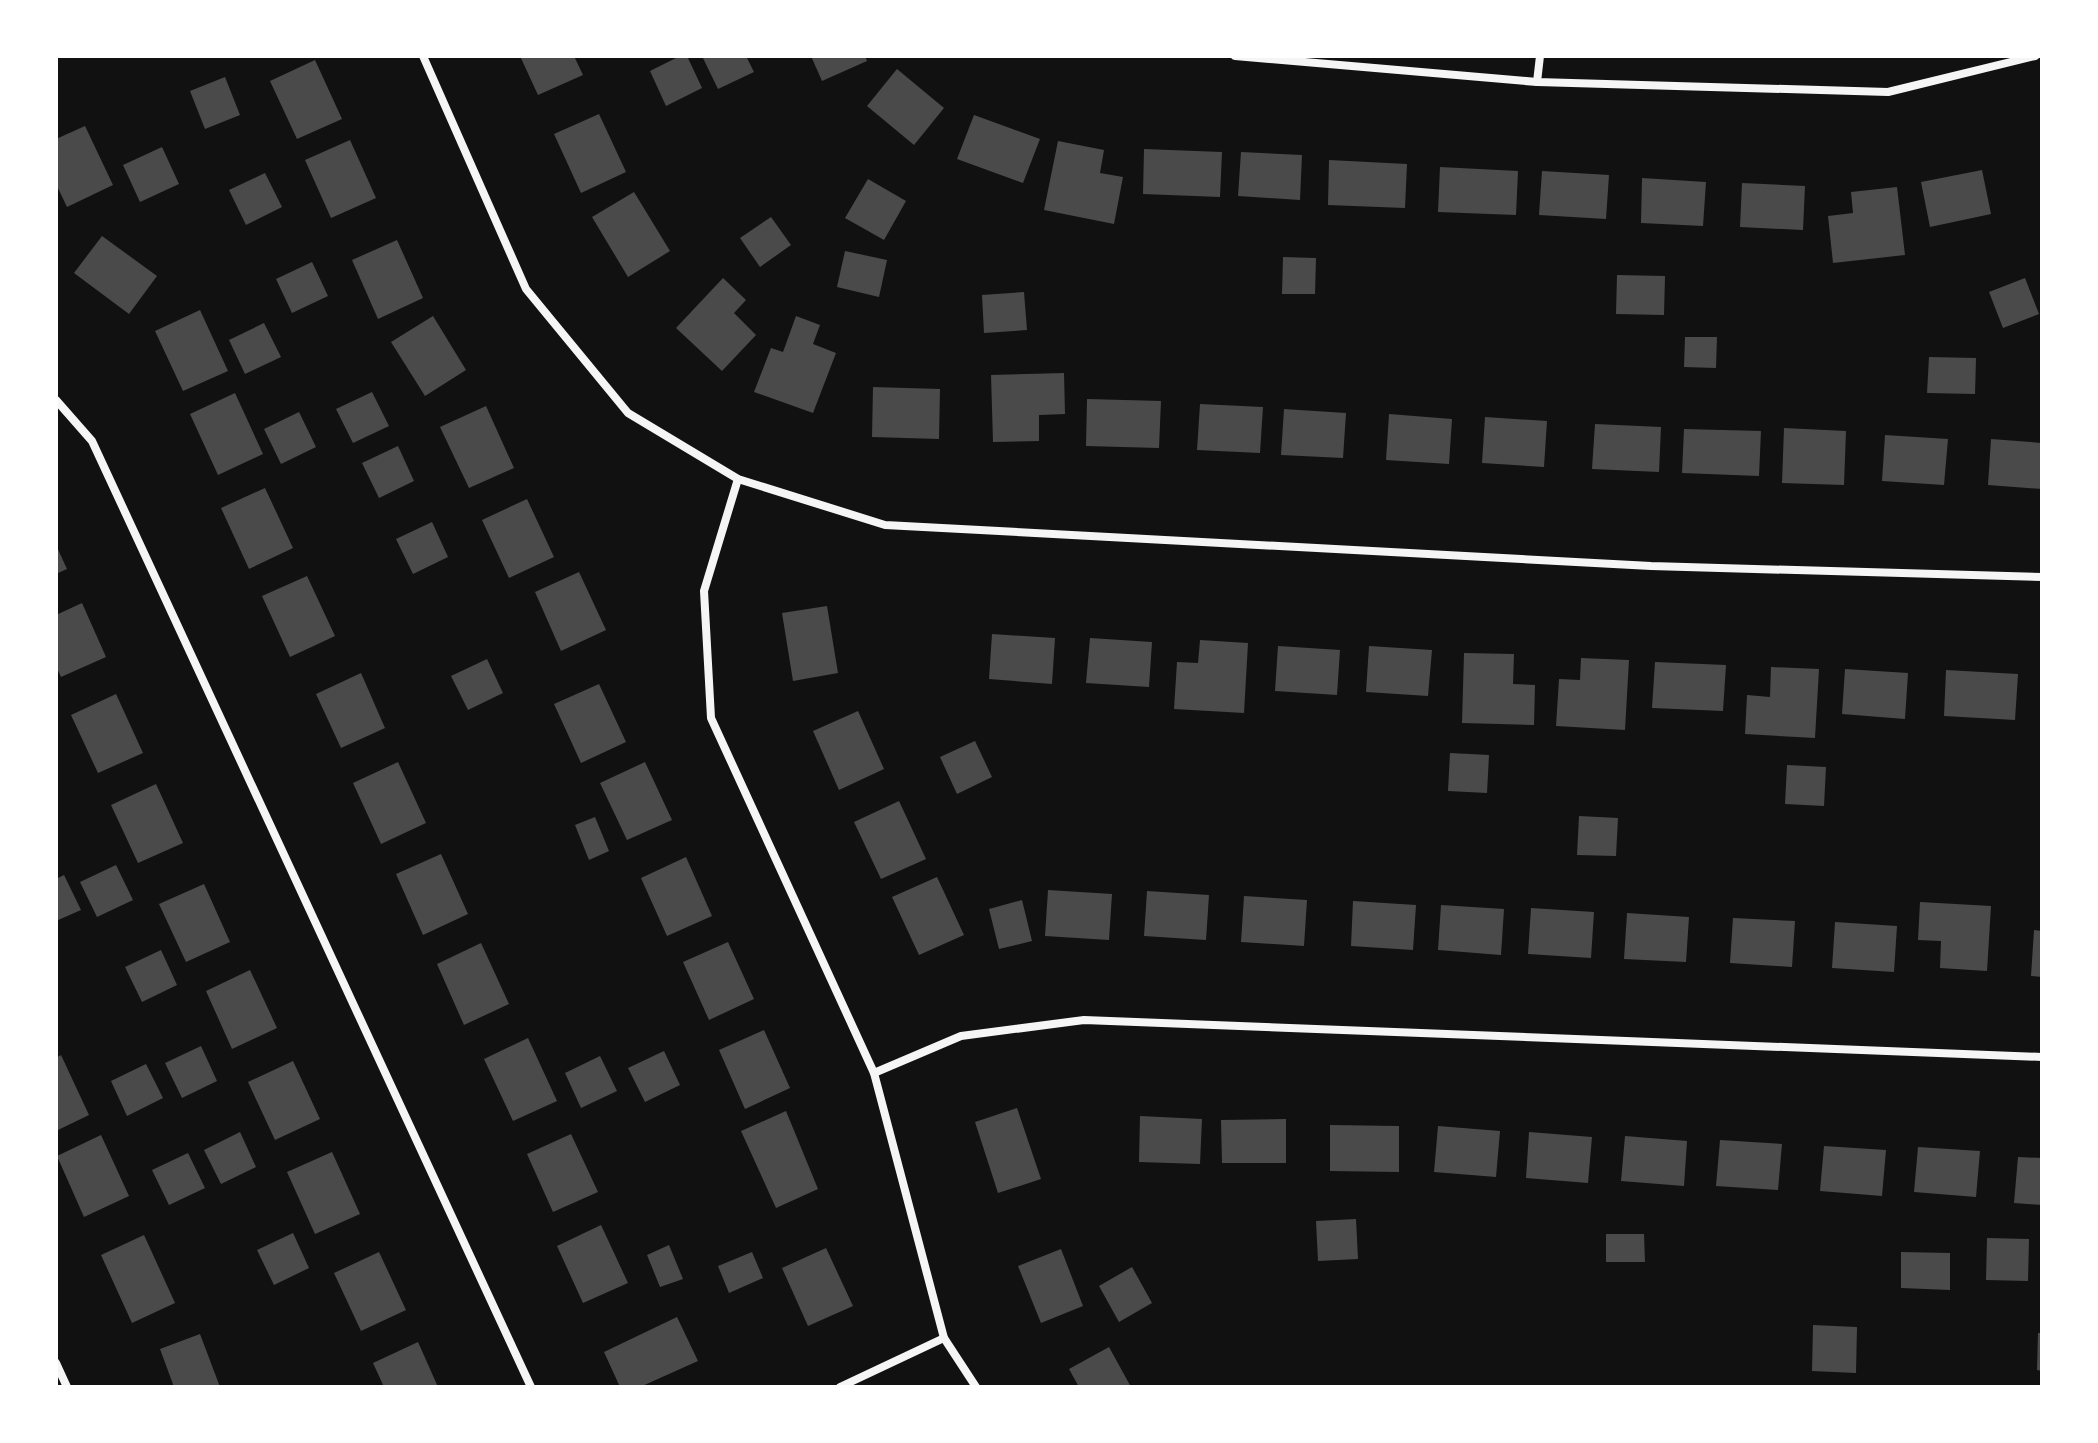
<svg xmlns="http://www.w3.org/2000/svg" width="2098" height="1443" viewBox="0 0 2098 1443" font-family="'IBM Plex Sans',sans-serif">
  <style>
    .building { fill: #4a4a4a }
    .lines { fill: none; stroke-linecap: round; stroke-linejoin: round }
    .minor { stroke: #f5f5f5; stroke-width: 8 }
  </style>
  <rect width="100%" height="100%" fill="#111"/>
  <!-- building -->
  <g class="building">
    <polygon points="520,56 574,56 583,75 538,95"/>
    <polygon points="680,56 687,56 702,88 666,106 650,71"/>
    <polygon points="702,56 746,56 754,72 718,89"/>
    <polygon points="811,56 865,56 867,61 822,81"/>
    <polygon points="315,60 342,119 297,139 270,81"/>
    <polygon points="897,69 944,108 914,145 867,106"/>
    <polygon points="225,77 240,115 205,129 190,91"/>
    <polygon points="599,114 626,172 581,193 554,134"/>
    <polygon points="974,115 1040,139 1023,183 957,159"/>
    <polygon points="85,126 113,185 67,207 56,184 56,139"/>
    <polygon points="350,140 376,198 331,218 305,160"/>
    <polygon points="1058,141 1104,150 1100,173 1123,177 1114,224 1044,210"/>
    <polygon points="162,147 179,184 140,202 123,165"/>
    <polygon points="1144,149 1222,152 1220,197 1143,194"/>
    <polygon points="1241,152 1302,155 1300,200 1238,196"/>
    <polygon points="1329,160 1407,164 1405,208 1328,205"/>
    <polygon points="1440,167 1518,171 1516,215 1438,212"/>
    <polygon points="1982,170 1991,214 1930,227 1921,182"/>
    <polygon points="1542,171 1609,175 1606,219 1539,215"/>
    <polygon points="265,173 282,207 246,225 229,190"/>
    <polygon points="1642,178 1706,182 1703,226 1641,223"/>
    <polygon points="868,179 906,201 884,240 845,218"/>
    <polygon points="1742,183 1805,186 1803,230 1740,227"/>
    <polygon points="1897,187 1905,255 1833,263 1828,216 1853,213 1851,192"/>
    <polygon points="634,192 670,251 628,277 592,217"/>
    <polygon points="771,217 791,245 760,267 740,238"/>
    <polygon points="102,236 157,276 129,314 74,273"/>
    <polygon points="397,240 423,298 378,319 352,260"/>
    <polygon points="845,251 887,260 879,297 837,287"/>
    <polygon points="1283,257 1316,258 1315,294 1282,294"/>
    <polygon points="312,262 328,296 292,313 276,279"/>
    <polygon points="1617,275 1665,276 1664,315 1616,314"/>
    <polygon points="723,278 746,300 734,313 756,335 722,371 676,328"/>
    <polygon points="2025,278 2039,314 2003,328 1989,292"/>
    <polygon points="1024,292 1027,330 984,333 982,295"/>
    <polygon points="200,310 228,371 183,391 155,331"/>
    <polygon points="433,316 466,370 425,396 391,342"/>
    <polygon points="796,316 820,325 813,344 836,353 813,413 754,392 771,348 783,352"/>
    <polygon points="264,323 281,357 245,374 229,340"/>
    <polygon points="1685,337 1717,337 1716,368 1684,367"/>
    <polygon points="1929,357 1976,358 1975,394 1927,393"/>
    <polygon points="1064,373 1065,414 1039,415 1039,441 993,442 991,375"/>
    <polygon points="873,387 940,389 939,439 872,437"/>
    <polygon points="372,392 389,426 353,443 336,409"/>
    <polygon points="235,393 263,454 218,475 190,414"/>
    <polygon points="1087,399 1161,401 1159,448 1086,446"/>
    <polygon points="1200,404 1263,407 1260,453 1197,450"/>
    <polygon points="486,406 514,468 469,488 440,427"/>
    <polygon points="1284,409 1346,413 1343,458 1281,455"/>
    <polygon points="299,412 316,447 281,464 264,429"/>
    <polygon points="1389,414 1452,419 1449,464 1386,460"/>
    <polygon points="1485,417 1547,421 1544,467 1482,463"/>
    <polygon points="1595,424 1661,427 1659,472 1592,469"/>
    <polygon points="1784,428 1846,431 1844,485 1782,483"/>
    <polygon points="1684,429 1761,431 1759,476 1682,473"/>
    <polygon points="1885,435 1948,439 1944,485 1882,481"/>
    <polygon points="1991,439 2042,443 2042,489 1988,485"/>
    <polygon points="398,446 414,481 379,498 362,463"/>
    <polygon points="265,488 293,548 249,569 221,508"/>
    <polygon points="527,499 554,557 509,578 482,520"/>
    <polygon points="432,522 448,557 413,574 396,539"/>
    <polygon points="56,545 67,569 56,574"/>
    <polygon points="579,572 606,630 561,651 535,592"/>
    <polygon points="307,576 335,636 290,657 262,596"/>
    <polygon points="82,603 106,657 61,677 56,666 56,615"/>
    <polygon points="827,606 838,673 793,681 782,613"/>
    <polygon points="992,634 1055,638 1052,684 989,679"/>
    <polygon points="1090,638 1152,642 1149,687 1086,683"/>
    <polygon points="1200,640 1248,643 1244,713 1174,709 1177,662 1198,663"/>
    <polygon points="1278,646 1340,650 1337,695 1275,691"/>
    <polygon points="1369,646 1432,650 1428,696 1366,692"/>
    <polygon points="1464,653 1514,654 1513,684 1535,685 1534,725 1462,723"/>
    <polygon points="1581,658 1629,660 1625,730 1556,726 1559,679 1580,680"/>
    <polygon points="487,659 503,693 468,710 451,676"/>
    <polygon points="1655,662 1726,665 1723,711 1652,708"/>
    <polygon points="1771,667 1819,669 1815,738 1745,734 1747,695 1770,697"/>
    <polygon points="1845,669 1908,673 1905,719 1842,714"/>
    <polygon points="1946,670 2018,674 2015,720 1944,716"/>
    <polygon points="361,673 385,728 341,748 316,694"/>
    <polygon points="599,684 626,742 581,763 554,704"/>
    <polygon points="116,694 143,753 98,773 71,715"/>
    <polygon points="858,711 884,769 839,790 813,731"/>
    <polygon points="975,741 992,777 957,794 940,757"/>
    <polygon points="1450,753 1489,755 1487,793 1448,791"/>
    <polygon points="398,762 426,823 381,844 353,783"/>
    <polygon points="645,762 672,820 627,840 600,783"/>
    <polygon points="1787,765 1826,767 1824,806 1785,804"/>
    <polygon points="156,784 183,843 138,863 111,805"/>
    <polygon points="899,801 926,859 881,879 854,822"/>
    <polygon points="1579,816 1618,818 1616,856 1577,855"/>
    <polygon points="595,817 609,851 589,860 575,825"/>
    <polygon points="441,854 468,914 423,935 396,874"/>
    <polygon points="686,857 712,916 667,936 641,878"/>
    <polygon points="116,865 133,900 97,917 80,882"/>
    <polygon points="64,875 81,910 56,921 56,879"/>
    <polygon points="937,877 964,935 919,955 892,897"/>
    <polygon points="204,884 230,942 186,962 159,904"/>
    <polygon points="1048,890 1112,894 1109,940 1045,936"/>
    <polygon points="1147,891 1209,895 1206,940 1144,936"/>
    <polygon points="1244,896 1307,900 1304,946 1241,942"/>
    <polygon points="1022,900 1032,941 999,949 989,909"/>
    <polygon points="1353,901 1416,905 1413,950 1351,946"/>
    <polygon points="1920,902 1991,906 1987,971 1940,968 1941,941 1918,940"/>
    <polygon points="1441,905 1504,909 1501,955 1438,950"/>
    <polygon points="1531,908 1594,912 1591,958 1528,954"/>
    <polygon points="1627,913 1689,917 1686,962 1624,959"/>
    <polygon points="1733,918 1795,921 1792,967 1730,963"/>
    <polygon points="1835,922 1897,926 1894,972 1832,968"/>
    <polygon points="2034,930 2042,931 2042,977 2031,976"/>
    <polygon points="728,942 754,999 709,1020 683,962"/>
    <polygon points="481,943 509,1004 464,1025 437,964"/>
    <polygon points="161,950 177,985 142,1002 125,967"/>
    <polygon points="250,970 277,1028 232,1049 206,991"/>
    <polygon points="764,1030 790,1088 745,1109 719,1050"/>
    <polygon points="528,1038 557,1101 513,1121 484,1059"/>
    <polygon points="201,1046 217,1081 182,1098 165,1063"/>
    <polygon points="664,1051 680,1085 645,1102 628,1068"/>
    <polygon points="61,1055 89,1115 56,1131 56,1058"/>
    <polygon points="600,1056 617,1091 581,1108 565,1073"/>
    <polygon points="293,1061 320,1119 275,1140 248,1082"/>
    <polygon points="146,1064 163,1098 127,1116 111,1081"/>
    <polygon points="1017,1108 1041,1179 998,1193 975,1122"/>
    <polygon points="786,1111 818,1189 776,1208 741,1131"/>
    <polygon points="1140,1116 1202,1119 1200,1164 1139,1162"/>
    <polygon points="1286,1119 1286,1163 1222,1163 1221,1120"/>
    <polygon points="1330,1125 1399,1126 1399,1172 1330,1171"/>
    <polygon points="1438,1126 1500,1131 1496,1177 1434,1172"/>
    <polygon points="240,1132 256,1167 221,1184 204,1150"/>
    <polygon points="1529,1132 1592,1137 1588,1183 1526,1178"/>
    <polygon points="571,1134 598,1192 553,1212 527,1154"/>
    <polygon points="101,1135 129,1196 84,1217 57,1156"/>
    <polygon points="1625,1136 1687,1141 1684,1186 1621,1181"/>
    <polygon points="1720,1140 1782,1144 1778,1190 1716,1186"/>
    <polygon points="1824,1146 1886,1150 1882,1196 1820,1191"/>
    <polygon points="1918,1147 1980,1151 1976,1197 1914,1192"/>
    <polygon points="332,1152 360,1214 315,1234 287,1172"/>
    <polygon points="188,1153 205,1188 169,1205 152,1170"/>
    <polygon points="2018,1157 2042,1158 2042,1205 2014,1203"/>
    <polygon points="1356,1219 1358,1259 1318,1261 1316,1221"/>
    <polygon points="601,1225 628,1283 583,1303 557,1246"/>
    <polygon points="293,1233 309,1268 274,1285 257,1250"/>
    <polygon points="1606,1234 1644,1234 1645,1262 1606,1262"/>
    <polygon points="144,1235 175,1303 132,1323 101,1255"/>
    <polygon points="1987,1238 2029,1239 2028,1281 1986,1280"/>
    <polygon points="669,1245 683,1279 660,1287 647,1255"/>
    <polygon points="826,1248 853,1306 808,1326 782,1268"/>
    <polygon points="1061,1249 1083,1306 1041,1323 1018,1266"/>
    <polygon points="379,1252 406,1310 361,1331 334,1273"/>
    <polygon points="752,1252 763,1278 729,1293 718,1266"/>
    <polygon points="1901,1252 1950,1253 1950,1290 1901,1288"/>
    <polygon points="1132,1267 1152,1303 1119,1322 1099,1286"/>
    <polygon points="677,1317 698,1361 640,1387 620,1387 604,1352"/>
    <polygon points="1813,1325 1857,1327 1856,1373 1812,1371"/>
    <polygon points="2038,1333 2042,1333 2042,1371 2037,1370"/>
    <polygon points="200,1334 220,1387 174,1387 160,1349"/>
    <polygon points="418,1342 438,1387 384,1387 373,1363"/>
    <polygon points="1109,1347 1131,1387 1079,1387 1069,1369"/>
  </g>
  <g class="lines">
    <!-- minor -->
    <g class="minor">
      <polyline points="423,56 526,289 628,413 738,479 885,525 1651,566 2042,577"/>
      <polyline points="1235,56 1537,82 1888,92 2035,56"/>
      <polyline points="1537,82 1540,56"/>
      <polyline points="56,400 92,441 531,1387"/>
      <polyline points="738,479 704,591 711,718 874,1073 944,1338 976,1387"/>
      <polyline points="874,1073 961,1036 1084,1020 2042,1057"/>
      <polyline points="56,1363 67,1387"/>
      <polyline points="840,1387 944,1338"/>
    </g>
  </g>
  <!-- border -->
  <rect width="2098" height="1443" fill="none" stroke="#ffffff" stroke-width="116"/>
</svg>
